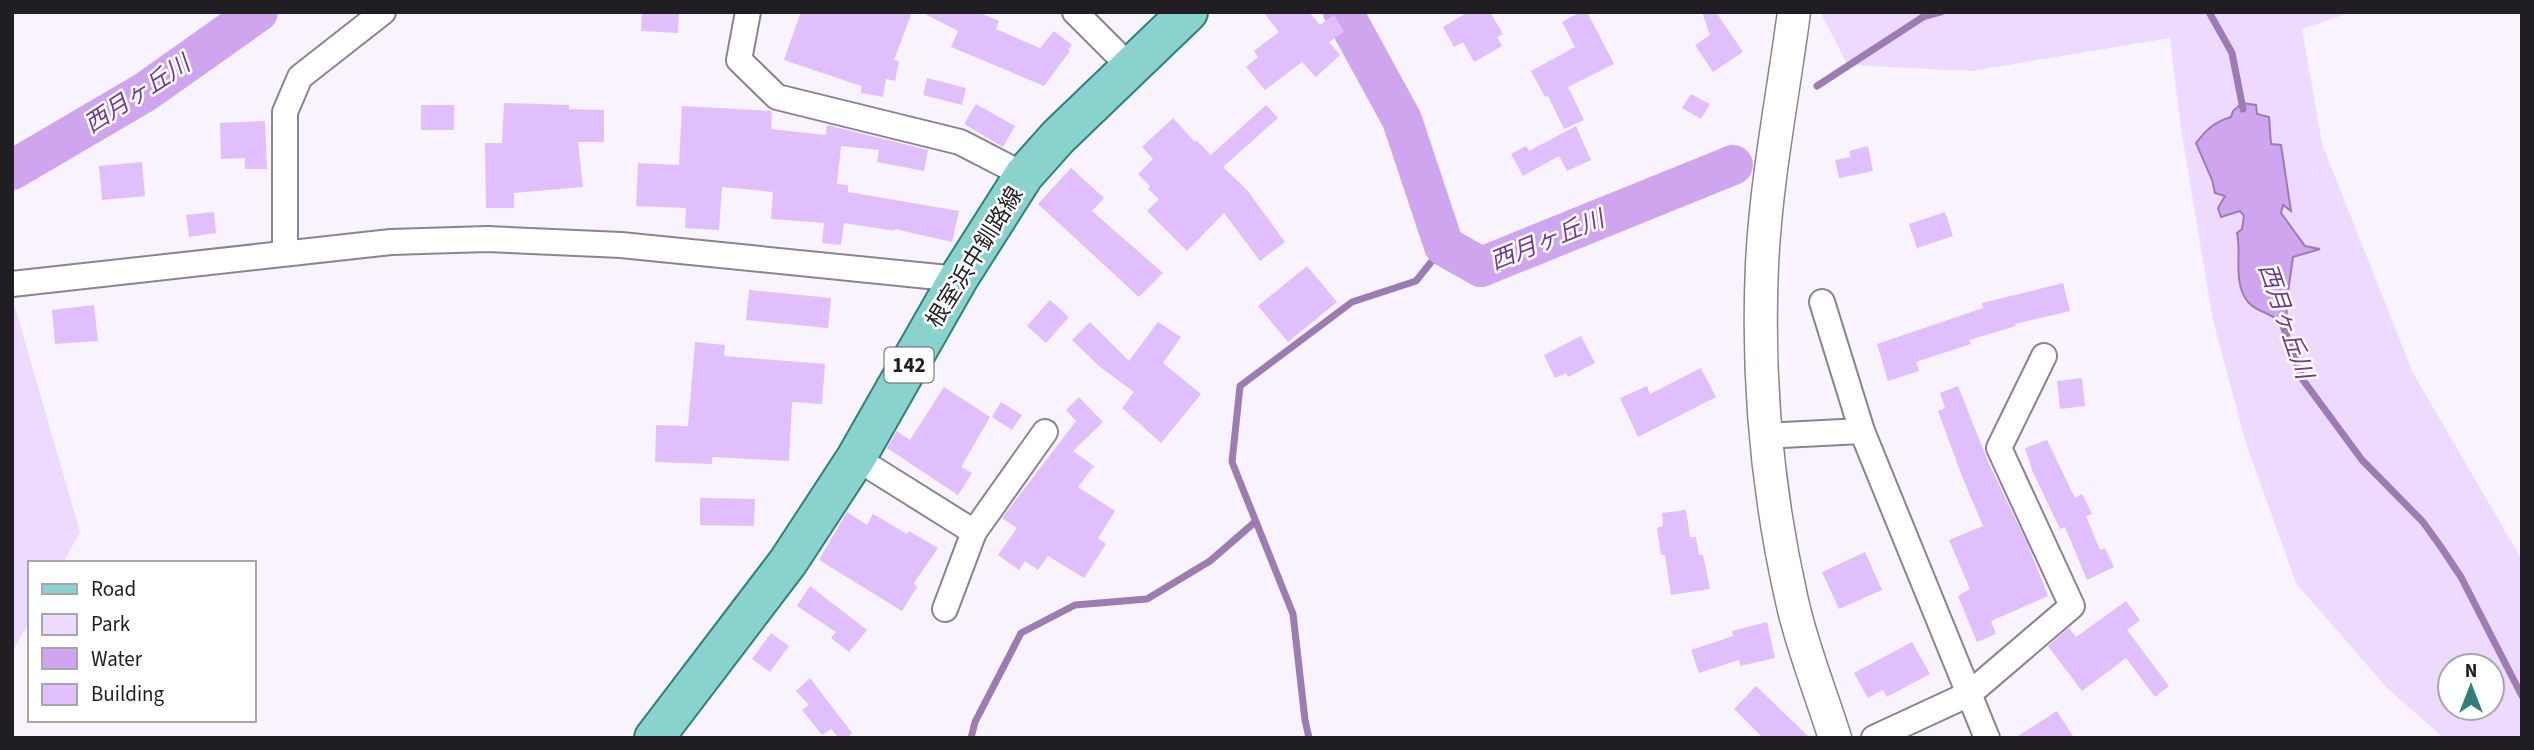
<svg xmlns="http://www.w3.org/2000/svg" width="2534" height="750" viewBox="0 0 2534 750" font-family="'Source Sans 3','Noto Sans JP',sans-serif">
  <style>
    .green { fill: #eed9ff; fill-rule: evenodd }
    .water { fill: #d0a5f0; stroke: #9c7cb2; stroke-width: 2 }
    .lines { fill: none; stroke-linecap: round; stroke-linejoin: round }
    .stream { stroke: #9c7cb2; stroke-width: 7 }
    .river { stroke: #d0a5f0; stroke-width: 40 }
    .building { fill: #e1bffc }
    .minor-casing { stroke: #8c8392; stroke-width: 28 }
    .tertiary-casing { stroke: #8c8392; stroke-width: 35 }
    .primary-casing { stroke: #31807d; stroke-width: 42 }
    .minor { stroke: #fff; stroke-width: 24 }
    .tertiary { stroke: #fff; stroke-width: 32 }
    .primary { stroke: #89d2ce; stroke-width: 38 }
    .labels { text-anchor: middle; stroke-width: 5; stroke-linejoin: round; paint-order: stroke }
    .shield { fill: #fff; stroke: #646265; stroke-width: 2 }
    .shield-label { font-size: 21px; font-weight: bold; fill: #211e23 }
    .street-label { font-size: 23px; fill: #211e23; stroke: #fff }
    .water-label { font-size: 24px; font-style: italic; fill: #703a92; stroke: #fff }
  </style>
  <rect width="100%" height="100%" fill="#f8f3fd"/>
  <!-- green -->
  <g class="green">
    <path d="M1820,12H2352L2302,29L2322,144L2413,373L2522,560V738H2444L2387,688L2296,583L2245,440L2213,320L2180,122L2170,38L1972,71L1848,65ZM2231,117L2269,118L2271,144L2281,146L2290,211L2282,205L2281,213L2305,246L2318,249L2293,257L2287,299L2286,331L2275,317L2263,314L2237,273L2240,247L2237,233L2242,229L2244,217L2240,211H2233L2228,215L2218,208L2225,196L2215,193L2196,143L2220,120ZM2450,666H2492V708H2450Z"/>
    <polygon points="12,297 80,532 63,563 30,563 30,621 12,652"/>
  </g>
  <!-- water -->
  <path class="water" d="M2242,103L2256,105L2257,114L2269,117L2271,144L2281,145L2291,211L2283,205L2281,213L2305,246L2320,249L2293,257L2287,299L2286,332C2283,328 2280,322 2276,319C2268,312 2257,312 2248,302C2232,281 2242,255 2237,233L2242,229L2244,216L2240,211L2221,217L2218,208L2225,196L2215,193L2212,180L2196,143C2206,130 2214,122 2231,117L2233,111Z"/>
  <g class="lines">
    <!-- stream -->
    <g class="stream">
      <polyline points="2209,12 2232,53 2243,109"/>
      <polyline points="1817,86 1923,17 1941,12"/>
      <polyline points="2282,323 2303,380 2362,460 2423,522 2441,547 2461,577 2522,696"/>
      <polyline points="971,738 975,722 1021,633 1075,605 1147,599 1210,561 1255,522"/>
      <polyline points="1309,738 1305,720 1293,614 1232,462 1240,386 1352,302 1416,281 1444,246"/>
    </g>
    <!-- river -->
    <g class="river">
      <polyline points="1343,12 1402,120 1444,246 1481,267 1733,165"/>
      <polyline points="12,170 145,92 258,12"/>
    </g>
  </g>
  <!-- building -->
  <g class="building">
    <polygon points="642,12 679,12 678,33 641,31"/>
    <polygon points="801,12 912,12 894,60 899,61 895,81 886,79 883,97 861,93 861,86 784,60"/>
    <polygon points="921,12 978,12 999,21 996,29 1040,48 1054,31 1072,45 1068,49 1070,51 1044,86 951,47 958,31"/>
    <polygon points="1263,12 1309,12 1320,25 1334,15 1344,32 1329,42 1340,55 1316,77 1302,62 1265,90 1246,67 1258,57 1254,51 1279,32"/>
    <polygon points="1468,12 1490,12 1503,34 1497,37 1502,46 1474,62 1463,42 1454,47 1443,27"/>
    <polygon points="1580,12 1587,12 1614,64 1568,87 1584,120 1564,129 1548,96 1545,97 1531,71 1575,47 1562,22"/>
    <polygon points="1702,12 1716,12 1743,52 1713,72 1695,45 1710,35"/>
    <polygon points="927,78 966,88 962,105 923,95"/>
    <polygon points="1691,94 1710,104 1701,119 1682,108"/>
    <polygon points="504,103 569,105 569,109 604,110 604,142 578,142 583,187 514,193 514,208 486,208 485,143 502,143"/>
    <polygon points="976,104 1015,126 1003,147 964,124"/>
    <rect x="421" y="105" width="33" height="25"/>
    <polygon points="1266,105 1278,118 1223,167 1247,190 1285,242 1260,261 1224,213 1187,251 1147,211 1159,199 1148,189 1150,186 1138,174 1153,159 1142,147 1173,118 1195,142 1196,140 1211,155"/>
    <polygon points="682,106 772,111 771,129 826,135 827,125 928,150 924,171 877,162 879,150 841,146 837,184 848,185 848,192 959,211 952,242 895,229 895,231 844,223 841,245 822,243 824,223 771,219 773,192 722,187 719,230 685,228 686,208 636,206 638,163 679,165"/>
    <polygon points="265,121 267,169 245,169 245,158 221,159 220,123"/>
    <polygon points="1576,126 1591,160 1567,171 1559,156 1523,176 1511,154 1526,146 1529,151"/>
    <polygon points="1868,146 1873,171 1839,178 1835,160 1851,157 1849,151"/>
    <polygon points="142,162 145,196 102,200 99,166"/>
    <polygon points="1071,168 1104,198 1092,211 1163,273 1139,297 1038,204"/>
    <polygon points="214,212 216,233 189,237 186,215"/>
    <polygon points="1945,212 1953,236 1917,248 1909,224"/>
    <polygon points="1307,266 1337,302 1288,342 1258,306"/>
    <polygon points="2063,283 2070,311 2015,324 2016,326 1969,340 1971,344 1916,362 1919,371 1888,381 1877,344 1983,308 1982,303"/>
    <polygon points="749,290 831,298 828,328 746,320"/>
    <polygon points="1050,300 1069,317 1046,343 1027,326"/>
    <polygon points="94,305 98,341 55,344 52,310"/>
    <polygon points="1090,322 1129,361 1158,322 1181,337 1163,363 1201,394 1161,443 1122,408 1134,392 1100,367 1072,340"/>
    <polygon points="1581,336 1595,363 1568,377 1566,373 1555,378 1544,355"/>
    <polygon points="695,342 725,345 724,356 825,364 822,404 792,402 789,461 712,457 712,464 655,462 656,425 688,426"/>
    <polygon points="1701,368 1716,397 1638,437 1620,398 1647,386 1650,394"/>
    <polygon points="2082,378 2085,406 2060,409 2057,381"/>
    <polygon points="1958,386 1989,464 2027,543 2048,596 1991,621 1996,634 1977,642 1958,596 1970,589 1949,540 1983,526 1962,476 1938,411 1945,408 1940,393"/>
    <polygon points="944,387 990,417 961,467 972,473 958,495 887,448 897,431 910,440"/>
    <polygon points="1079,397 1103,422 1073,451 1094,466 1078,487 1115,511 1098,538 1106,544 1084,578 1048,556 1038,570 1025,561 1019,570 998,555 1017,528 1002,518 1076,421 1066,410"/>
    <polygon points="1001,402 1022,415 1012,430 992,417"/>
    <polygon points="2047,440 2075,498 2082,494 2092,514 2086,516 2100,550 2105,548 2114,567 2087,580 2065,527 2060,529 2032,470 2025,448"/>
    <polygon points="700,498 755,499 754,526 700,525"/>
    <polygon points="1686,510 1690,537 1696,537 1699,555 1703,555 1710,589 1671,595 1665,555 1661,555 1657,528 1663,526 1662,513"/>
    <polygon points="847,512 867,525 873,514 907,534 909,531 938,548 914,583 917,587 902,611 819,560"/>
    <polygon points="1865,552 1882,590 1839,609 1822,572"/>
    <polygon points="810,586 867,630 849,652 831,638 836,632 797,606"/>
    <polygon points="2126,601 2140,620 2127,630 2169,686 2155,697 2126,658 2082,691 2048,646 2069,628 2076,637"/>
    <polygon points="1767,622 1775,658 1740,666 1739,660 1699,673 1691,650 1733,636 1732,631"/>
    <polygon points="771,633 789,646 770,672 752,659"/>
    <polygon points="1912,642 1930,674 1887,697 1883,690 1868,698 1854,673"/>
    <polygon points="810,678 852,733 847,738 839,738 831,729 822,735 802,710 809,705 796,691"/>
    <polygon points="1756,686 1810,738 1763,738 1734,709"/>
    <polygon points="2057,711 2074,738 2015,738"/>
  </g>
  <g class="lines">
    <!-- minor casing -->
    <g class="minor-casing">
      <g id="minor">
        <polyline points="748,12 739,60 777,97 960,142 1024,175"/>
        <polyline points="1075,12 1130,67"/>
        <polyline points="285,252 285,112 300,77 383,12"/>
        <polyline points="12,284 391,242 487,239 621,245 958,279"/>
        <polyline points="1822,302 1862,431"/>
        <polyline points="1764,436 1862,431 1987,738"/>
        <polyline points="856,458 974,532"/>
        <polyline points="945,609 974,532 1045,432"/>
        <polyline points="1874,738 1969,694 2072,606 1999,448 2044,356"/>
      </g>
    </g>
    <!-- tertiary casing -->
    <g class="tertiary-casing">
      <path id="tertiary" d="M1794,12C1783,96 1766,180 1762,265C1757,378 1767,491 1792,601C1802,647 1821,693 1835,738"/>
    </g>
    <!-- primary casing -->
    <g class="primary-casing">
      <polyline id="primary" points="654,738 788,562 856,458 958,279 1024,175 1058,137 1188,12"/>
    </g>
    <!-- minor -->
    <use href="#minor" class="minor"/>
    <!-- tertiary -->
    <use href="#tertiary" class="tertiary"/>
    <!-- primary -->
    <use href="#primary" class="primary"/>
  </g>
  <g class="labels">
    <!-- shield labels -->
    <rect class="shield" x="884.5" y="347.5" width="49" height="35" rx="5"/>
    <g class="shield-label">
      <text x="909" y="372">142</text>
    </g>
    <!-- street labels -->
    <g class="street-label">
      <text transform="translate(974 257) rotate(-58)" y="8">根室浜中釧路線</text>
    </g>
    <!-- water labels -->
    <g class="water-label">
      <text transform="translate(137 94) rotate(-33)" y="8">西月ヶ丘川</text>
      <text transform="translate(1547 240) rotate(-22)" y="8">西月ヶ丘川</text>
      <text transform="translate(2286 321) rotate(71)" y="8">西月ヶ丘川</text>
    </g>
  </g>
  <!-- border -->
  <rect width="2534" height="750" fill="none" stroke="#211e23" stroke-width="28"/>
  <!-- legend -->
  <rect x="28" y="561" width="228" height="161" fill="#ffffff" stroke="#a6a5a7" stroke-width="2"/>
  <rect x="42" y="584" width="35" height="10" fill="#89d2ce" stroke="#a6a5a7" stroke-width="2"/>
  <text x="91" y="596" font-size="21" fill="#211e23">Road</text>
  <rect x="42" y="614" width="35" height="21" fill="#eed9ff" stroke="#a6a5a7" stroke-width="2"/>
  <text x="91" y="631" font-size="21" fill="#211e23">Park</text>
  <rect x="42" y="648" width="35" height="21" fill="#d0a5f0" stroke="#a6a5a7" stroke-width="2"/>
  <text x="91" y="666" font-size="21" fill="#211e23">Water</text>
  <rect x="42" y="684" width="35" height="21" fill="#e1bffc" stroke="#a6a5a7" stroke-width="2"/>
  <text x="91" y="701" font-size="21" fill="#211e23">Building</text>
  <!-- north arrow -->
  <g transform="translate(2471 687)"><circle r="33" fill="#ffffff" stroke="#a6a5a7" stroke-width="2"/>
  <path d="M0-5L12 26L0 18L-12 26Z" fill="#357d78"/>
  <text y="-10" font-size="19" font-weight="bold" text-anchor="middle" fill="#211e23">N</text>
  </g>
</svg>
